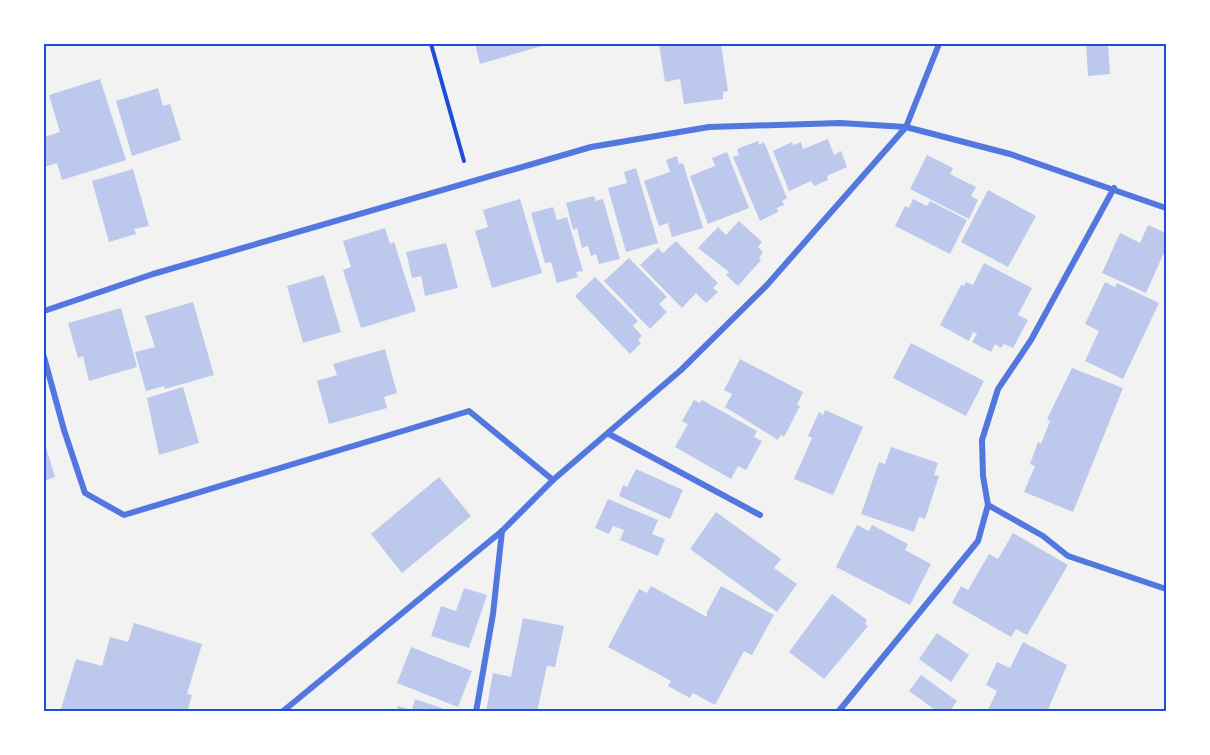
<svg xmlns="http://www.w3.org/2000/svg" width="1210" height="755" viewBox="0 0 1210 755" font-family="Manrope,sans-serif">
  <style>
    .building { fill: #bdc9ec }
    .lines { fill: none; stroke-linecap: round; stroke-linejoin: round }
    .path { stroke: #1d4ed8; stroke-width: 4 }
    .minor { stroke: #5277de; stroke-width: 6 }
    .neatline { fill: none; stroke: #1d4ed8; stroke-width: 2 }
  </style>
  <rect width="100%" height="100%" fill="#f2f2f2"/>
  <!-- building -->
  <g class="building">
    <polygon points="475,44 541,44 542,46 480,64"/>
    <polygon points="659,44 721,44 728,91 723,92 723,99 684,104 680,79 665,82"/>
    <polygon points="1086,44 1108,44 1110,74 1088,76"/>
    <polygon points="100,79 126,160 62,180 57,163 44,167 44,137 60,132 49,95"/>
    <polygon points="158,88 163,106 170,104 181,140 132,156 116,101"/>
    <polygon points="828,139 834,155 841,151 847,167 827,176 828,180 814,186 811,181 789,191 773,151 792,142 793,145 801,142 803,149"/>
    <polygon points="758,141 759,145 764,142 787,198 782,201 784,205 777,208 778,212 760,221 733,157 739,155 737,149"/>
    <polygon points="727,152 749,208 708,224 690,176 715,166 712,158"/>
    <polygon points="927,155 953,168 950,174 976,187 971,196 978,200 969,219 910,189"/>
    <polygon points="677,156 679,164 683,163 703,228 672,237 668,223 659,226 644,181 670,172 666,160"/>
    <polygon points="636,168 658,243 626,252 608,188 627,183 624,172"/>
    <polygon points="133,169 149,226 134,229 136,234 109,242 92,181"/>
    <polygon points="988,190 1036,216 1008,267 961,242"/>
    <polygon points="594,196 596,201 603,199 620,259 599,264 596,254 591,256 588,246 582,248 577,228 573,230 566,203"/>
    <polygon points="520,199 542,273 492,288 475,231 488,227 483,210"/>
    <polygon points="913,199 927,206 930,201 967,220 950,254 895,226 905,206 909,208"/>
    <polygon points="553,207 557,220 567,217 583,271 576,272 578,277 557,283 551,262 545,263 531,213"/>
    <polygon points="739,221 762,242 758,247 763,252 759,258 761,260 738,286 726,275 729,272 698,248 718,227 726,235"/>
    <polygon points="1148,225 1166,233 1166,248 1146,293 1102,273 1120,233 1140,243"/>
    <polygon points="385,228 390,244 394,242 416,311 361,328 343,270 351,267 343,241"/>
    <polygon points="676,241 718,283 713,288 718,292 706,303 696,293 682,308 640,265 658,248 663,253"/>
    <polygon points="446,243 458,288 425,296 421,276 412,278 406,252"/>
    <polygon points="629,258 667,297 659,304 667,312 650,329 604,281"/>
    <polygon points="984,263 1032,288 1018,315 1028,320 1013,348 1004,344 1001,348 995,344 991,352 972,342 977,334 973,332 969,341 940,325 961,285 964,286 966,282 973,285"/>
    <polygon points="324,275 341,332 303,343 287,286"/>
    <polygon points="595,277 638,321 633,326 642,336 638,340 641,343 630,354 575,296"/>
    <polygon points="1105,282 1115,287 1117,283 1159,303 1123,379 1085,361 1099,331 1085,324"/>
    <polygon points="193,302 214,375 165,389 164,386 146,391 135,352 155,347 145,316"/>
    <polygon points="121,308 137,367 89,381 83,356 78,358 68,323"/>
    <polygon points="911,343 984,381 966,416 893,378"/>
    <polygon points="385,349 397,393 384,397 387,408 329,424 317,381 337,375 333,364"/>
    <polygon points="740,359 803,392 797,405 800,406 784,437 781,435 778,440 725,407 732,394 724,390"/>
    <polygon points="1072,368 1123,388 1073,512 1024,492 1035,466 1030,464 1038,442 1041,444 1050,421 1047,419"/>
    <polygon points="183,387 199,443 159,455 147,398"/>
    <polygon points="694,400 700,403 702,400 757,431 754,437 762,441 746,470 738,466 731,479 675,447 688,424 682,421"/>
    <polygon points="825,410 863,427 833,495 794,479 812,438 808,436 819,412 823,415"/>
    <polygon points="44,441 55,477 44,481"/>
    <polygon points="891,447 938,463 934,475 939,476 925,519 919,517 914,532 861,514 879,462 885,464"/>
    <polygon points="636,469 683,490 670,519 619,496 623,485 627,487"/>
    <polygon points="439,477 471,516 402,573 371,534"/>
    <polygon points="608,499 658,520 652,534 665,539 658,556 620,540 624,530 613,526 609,534 595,528"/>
    <polygon points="716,512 781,559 774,568 797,584 777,612 690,549"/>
    <polygon points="857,525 869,531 872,525 908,544 905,550 931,564 910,605 836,567"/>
    <polygon points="1013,533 1068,565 1027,635 1016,629 1011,637 952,603 961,586 968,590 989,554 998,559"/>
    <polygon points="651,586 707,617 707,612 721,586 774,615 752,655 744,651 715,705 693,693 690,698 668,686 671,681 608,647 639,589 647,593"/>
    <polygon points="464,588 487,595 469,648 431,636 441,606 456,611"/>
    <polygon points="832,594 867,620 865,624 868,626 824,679 789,652"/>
    <polygon points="523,618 564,626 555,667 547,666 537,712 486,712 493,673 511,677"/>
    <polygon points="134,623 202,644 187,694 192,695 187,712 60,712 76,659 102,666 110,637 128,642"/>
    <polygon points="937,633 969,655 951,682 919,659"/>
    <polygon points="1023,642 1067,665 1047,712 987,712 997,691 986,685 997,662 1010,668"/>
    <polygon points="411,647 472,671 458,707 397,683"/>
    <polygon points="921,675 957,701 949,712 938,712 909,691"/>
    <polygon points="415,699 450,711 450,712 396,712 398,706 412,710"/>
  </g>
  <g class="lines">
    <!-- path -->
    <polyline class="path" points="431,44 464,161"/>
    <!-- minor -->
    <g class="minor">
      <polyline points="44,311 153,274 591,147 709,127 840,123 906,127 1010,154 1166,208"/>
      <polyline points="44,357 64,430 85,493 124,515 469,411 553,480"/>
      <polyline points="609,434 760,515"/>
      <polyline points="988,505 1043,536 1068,556 1166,589"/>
      <polyline points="282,712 502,531 553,480 681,370 767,285 906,127 939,44"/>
      <polyline points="476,712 493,614 502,531"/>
      <polyline points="838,712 978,541 988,505 983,476 982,440 998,389 1031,340 1114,188"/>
    </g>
  </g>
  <!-- border -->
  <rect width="1210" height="755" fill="none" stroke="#ffffff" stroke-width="90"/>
  <rect x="45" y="45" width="1120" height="665" class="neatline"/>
</svg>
